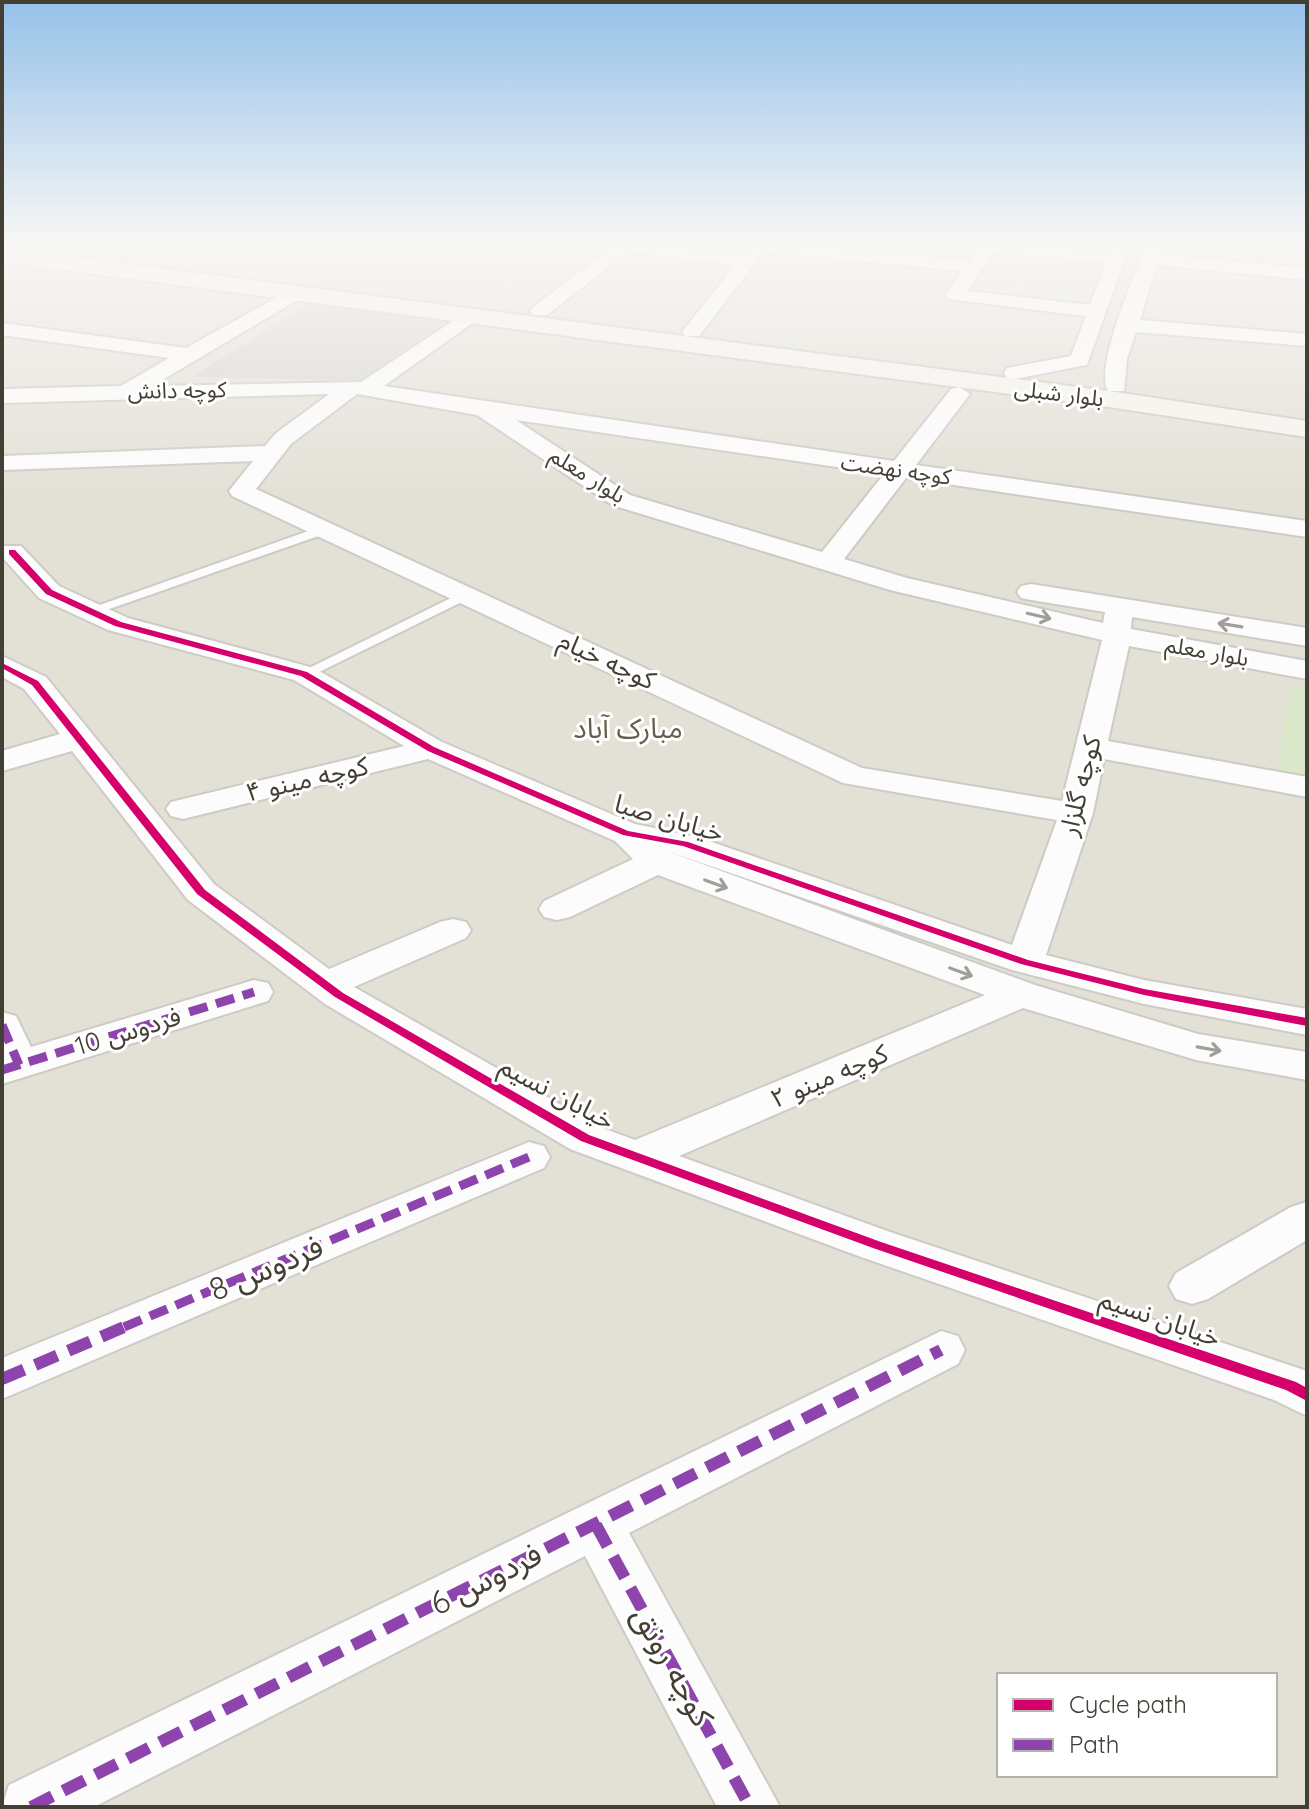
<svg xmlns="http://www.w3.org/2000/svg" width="1309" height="1809" viewBox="0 0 1309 1809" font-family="Quicksand,'Noto Sans Arabic',sans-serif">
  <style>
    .residential { fill: #e3e0d6; fill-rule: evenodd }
    .green { fill: #dae8c9 }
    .building { fill: #d8d6d1; stroke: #d7d5ce; stroke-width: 2 }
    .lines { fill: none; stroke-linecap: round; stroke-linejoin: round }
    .lane-casing { stroke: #cdcbc6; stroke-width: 4 }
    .street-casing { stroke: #cdcbc6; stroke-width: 4 }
    .secondary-casing { stroke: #cecbbf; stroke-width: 4 }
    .lane { fill: #fdfcfc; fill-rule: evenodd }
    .street { fill: #fdfcfc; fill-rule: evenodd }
    .secondary { fill: #f5f4ee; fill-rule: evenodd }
    .quiet-far1 { stroke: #8e44ad; stroke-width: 9; stroke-dasharray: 19 9; stroke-linecap: butt }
    .quiet { stroke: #8e44ad; stroke-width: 12; stroke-dasharray: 24 12; stroke-linecap: butt }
    .cycleway-casing { stroke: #fff; stroke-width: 5 }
    .cycleway { fill: #d6006c; fill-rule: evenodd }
    .oneway { stroke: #a09e98 }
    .labels { text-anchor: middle; stroke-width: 6; stroke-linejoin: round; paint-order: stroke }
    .far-street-label { font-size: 22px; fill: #443f35; stroke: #fff }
    .street-label { font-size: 26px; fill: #443f35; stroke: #fff }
    .neighbourhood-label { font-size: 28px; fill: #665e4d; stroke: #fff }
    .near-street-label { font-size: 32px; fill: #443f35; stroke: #fff }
  </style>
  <rect width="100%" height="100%" fill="#efeee8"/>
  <!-- residential -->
  <path class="residential" d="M2,244H1307V1807H2ZM999,1675H1275V1775H999Z"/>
  <!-- green -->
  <polygon class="green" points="1290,688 1307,690 1307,778 1277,773"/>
  <!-- building -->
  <polygon class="building" points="308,305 442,323 360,379 196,376"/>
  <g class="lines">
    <!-- lane casing -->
    <g class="lane-casing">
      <g id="lane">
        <polygon points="328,524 333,525 333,531 95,614 85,614 83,611"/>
        <polygon points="467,590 472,591 472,597 309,677 299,677 297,674"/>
      </g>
    </g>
    <!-- street casing -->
    <g class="street-casing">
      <g id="street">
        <polygon points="27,244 15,250 6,245 7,244"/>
        <path d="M594,244H651L743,255L751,244H796L969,261L981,244L1110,251L1112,244H1130L1087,365L1015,379L1007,378L1004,373L1007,368L1071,356L1086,316L948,299L945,295L962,271L764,252L699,336H685L682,332L735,265L628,252L547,315H533L530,311L533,307L609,250ZM993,253L1106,262L1090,305L967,291Z"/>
        <path d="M1146,244H1164L1161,255L1307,268V280L1157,265L1140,320L1307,334V346L1136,332L1127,359L1124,391H1108C1094,366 1136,273 1146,244Z"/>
        <path d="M297,286L304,288V296L152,386L361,382L471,309L478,311L481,315L478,319L384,386L894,461L951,389L959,387L970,394L916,465L1307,521V537L906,478L844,559L907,578L1103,623L1105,612L1031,600L1021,598L1017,592L1021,586L1031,584L1307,628V646L1132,617L1131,629L1307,661V679L1129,646L1108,741L1307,777V797L1104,759L1093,813L1046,955L1144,980L1307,1009V1035L1144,1004L1012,970L664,850L1035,985L1198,1034L1307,1052V1080L1196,1060L1023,1008L679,1156L893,1233L1307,1371V1416L1274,1400L861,1257L570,1149L325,1004L188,900L72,751L2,771V751L60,734L24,689L2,677V656L46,677L214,884L329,969L440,922L453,919L466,922L471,930L466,938L354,987L600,1127L635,1140L985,995L658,875L570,917L557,920L544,917L539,909L544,901L633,859L615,841L428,759L183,819L171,816L166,809L171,802L404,746L294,680L108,630L39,598L3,558V546H21L59,586L128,618L314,668L442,742L635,824L697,837L1012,945L1057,820L843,783L232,496L229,491L253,461L2,470V456L265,446L275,434L329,394L2,403V389L121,386L169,358L2,335V323L186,348ZM357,394L477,415L612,505L890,590L1102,640L1062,801L862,768L256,489L291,444ZM516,420L884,474L822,552L630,495Z"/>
        <polygon points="254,980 268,983 273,992 268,1001 2,1084 2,1012 16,1016 31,1047"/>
        <polygon points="529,1142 544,1146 550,1157 544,1168 2,1399 2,1358"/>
        <polygon points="1307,1202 1307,1240 1208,1299 1192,1304 1176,1299 1169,1286 1176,1273 1291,1207"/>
        <polygon points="941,1331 958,1336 965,1350 958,1364 629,1533 780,1807 717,1807 585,1556 94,1807 2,1807 9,1785"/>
      </g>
    </g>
    <!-- secondary casing -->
    <g class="secondary-casing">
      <polygon id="secondary" points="2,248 1109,391 1307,421 1307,437 1109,407 2,262"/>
    </g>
    <!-- lane -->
    <use href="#lane" class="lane"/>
    <!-- street -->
    <use href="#street" class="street"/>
    <!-- secondary -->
    <use href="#secondary" class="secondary"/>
    <!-- quiet-far1 -->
    <g class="quiet-far1">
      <polyline points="2,1025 19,1065"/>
      <polyline points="2,1070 254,992"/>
      <polyline points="124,1327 529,1157"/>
    </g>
    <!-- quiet -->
    <g class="quiet">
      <polyline points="2,1379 129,1325"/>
      <polyline points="596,1525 750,1807"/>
      <polyline points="31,1807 941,1350"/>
    </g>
    <!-- cycleway casing -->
    <g class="cycleway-casing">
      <g id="cycleway">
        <polygon points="9,550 15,550 52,590 121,622 307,672 434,747 628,831 688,842 1028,960 1144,989 1307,1018 1307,1026 1144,995 1021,964 683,846 623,835 428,751 301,676 115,626 46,594 9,554"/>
        <polygon points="2,663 38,681 205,890 343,993 589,1135 881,1242 1296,1382 1307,1388 1307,1401 1286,1390 873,1248 581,1141 335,997 197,894 32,685 2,668"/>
      </g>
    </g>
    <!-- cycleway -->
    <use href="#cycleway" class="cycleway"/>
  </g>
  <!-- one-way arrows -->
  <defs><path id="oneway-shaft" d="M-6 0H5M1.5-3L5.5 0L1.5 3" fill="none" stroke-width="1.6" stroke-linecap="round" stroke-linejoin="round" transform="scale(2)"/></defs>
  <g class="oneway">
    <use href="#oneway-shaft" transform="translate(1039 616) rotate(13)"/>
    <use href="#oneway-shaft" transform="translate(1230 625) rotate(-171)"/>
    <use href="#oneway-shaft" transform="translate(716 884) rotate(20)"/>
    <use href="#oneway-shaft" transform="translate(961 972) rotate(20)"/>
    <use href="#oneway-shaft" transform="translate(1209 1049) rotate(10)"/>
  </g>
  <!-- sky -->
  <linearGradient id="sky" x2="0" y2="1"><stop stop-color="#95c1e9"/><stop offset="0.49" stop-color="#f8f7f5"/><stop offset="1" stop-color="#f8f7f5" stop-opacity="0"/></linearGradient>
  <rect width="1309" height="497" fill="url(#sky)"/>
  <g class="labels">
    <!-- far-street labels -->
    <g class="far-street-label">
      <text transform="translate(177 390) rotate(-1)" y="8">کوچه دانش</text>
      <text transform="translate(1059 393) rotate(7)" y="8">بلوار شبلی</text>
      <text transform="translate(896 469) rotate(8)" y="8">کوچه نهضت</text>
      <text transform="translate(588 475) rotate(32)" y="8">بلوار معلم</text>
      <text transform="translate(1207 651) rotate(10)" y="8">بلوار معلم</text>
    </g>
    <!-- street labels -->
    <g class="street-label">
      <text transform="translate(607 660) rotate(25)" y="9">کوچه خیام</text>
      <text transform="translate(307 779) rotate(-13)" y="9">کوچه مینو ۴</text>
      <text transform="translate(1080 786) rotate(-76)" y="9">کوچه گلزار</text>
      <text transform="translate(669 818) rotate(16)" y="9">خیابان صبا</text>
      <text transform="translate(128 1031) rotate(-17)" y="9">فردوس 10</text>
      <text transform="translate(829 1076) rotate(-23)" y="9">کوچه مینو ۲</text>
      <text transform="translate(557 1093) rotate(28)" y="9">خیابان نسیم</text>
      <text transform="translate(1160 1318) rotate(19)" y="9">خیابان نسیم</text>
    </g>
    <!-- neighbourhood labels -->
    <g class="neighbourhood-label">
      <text x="628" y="738">مبارک آباد</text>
    </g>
    <!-- near-street labels -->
    <g class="near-street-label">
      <text transform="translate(266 1268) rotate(-23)" y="11">فردوس 8</text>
      <text transform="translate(486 1579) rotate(-27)" y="11">فردوس 6</text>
      <text transform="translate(673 1666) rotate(61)" y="11">کوچه رونق</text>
    </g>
  </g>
  <!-- border -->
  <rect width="1309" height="1809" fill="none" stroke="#443f35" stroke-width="8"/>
  <!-- legend -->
  <rect x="997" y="1673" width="280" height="104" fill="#ffffff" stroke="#b4b2ae" stroke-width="2"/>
  <rect x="1013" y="1699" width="40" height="12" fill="#d6006c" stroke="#b4b2ae" stroke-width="2"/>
  <text x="1069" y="1713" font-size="24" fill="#443f35">Cycle path</text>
  <rect x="1013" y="1739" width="40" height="12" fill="#8e44ad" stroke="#b4b2ae" stroke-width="2"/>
  <text x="1069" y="1753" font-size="24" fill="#443f35">Path</text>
</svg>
